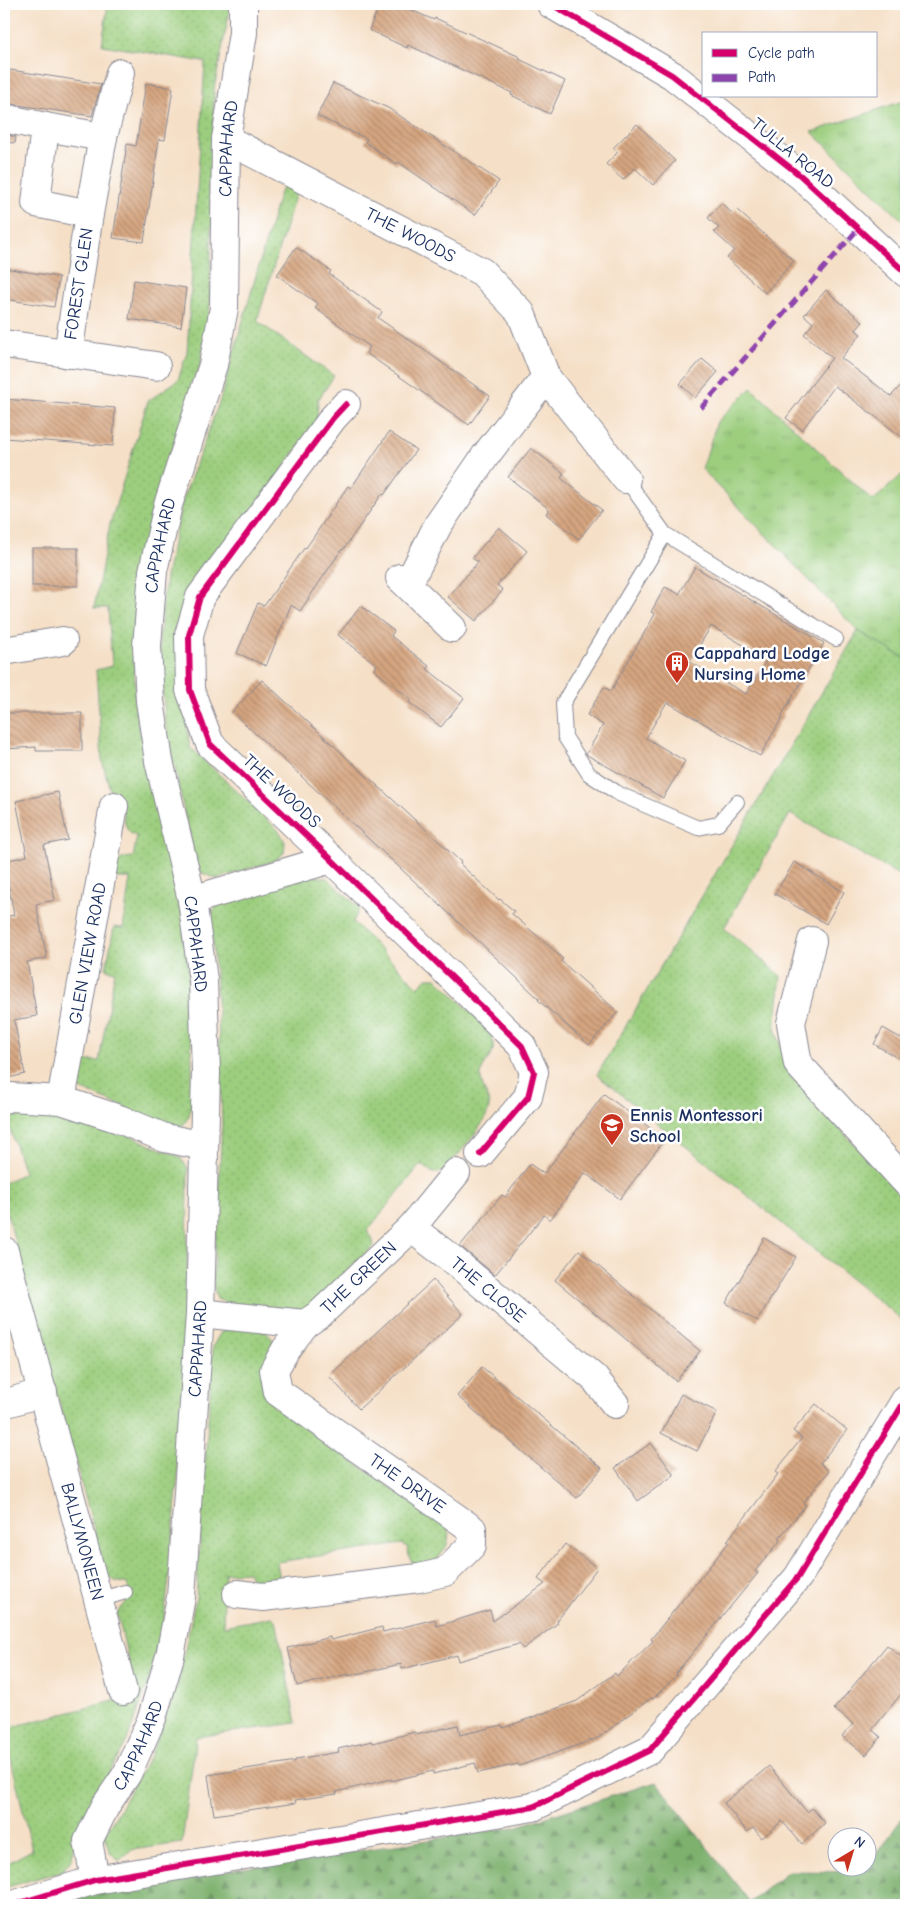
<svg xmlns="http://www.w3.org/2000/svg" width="910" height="1909" viewBox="0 0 910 1909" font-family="'Comic Neue',sans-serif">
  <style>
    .grass { fill: url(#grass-tufts); stroke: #5c7e6e }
    .forest { fill: url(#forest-firs); stroke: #4c7066 }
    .park { fill: url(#park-dots); stroke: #5c7e6e }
    .building { fill: url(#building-back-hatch); fill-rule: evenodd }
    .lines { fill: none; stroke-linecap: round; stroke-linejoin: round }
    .service-casing { stroke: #888792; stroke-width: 16 }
    .minor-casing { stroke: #888792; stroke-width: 30 }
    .secondary-casing { stroke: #888792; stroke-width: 30 }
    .service { stroke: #fff; stroke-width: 14 }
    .minor { stroke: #fff; stroke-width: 28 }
    .secondary { stroke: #fff; stroke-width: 28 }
    .quiet { stroke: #8e44ad; stroke-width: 5; stroke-dasharray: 10 5; stroke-linecap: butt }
    .cycleway-casing { stroke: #fff; stroke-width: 9 }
    .cycleway { stroke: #d6006c; stroke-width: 6 }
    .labels { text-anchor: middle; stroke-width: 5; stroke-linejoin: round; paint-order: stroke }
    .street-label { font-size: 18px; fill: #1b2f5e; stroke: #fff }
    .poi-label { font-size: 18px; font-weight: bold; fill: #1b2f5e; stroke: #fff; text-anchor: start }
  </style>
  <defs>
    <pattern id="grass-tufts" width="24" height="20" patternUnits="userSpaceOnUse" patternTransform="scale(1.25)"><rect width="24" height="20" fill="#9cce7e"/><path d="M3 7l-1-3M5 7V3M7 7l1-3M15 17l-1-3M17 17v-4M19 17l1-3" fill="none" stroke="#86b16f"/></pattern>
    <pattern id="forest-firs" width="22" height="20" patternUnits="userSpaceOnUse" patternTransform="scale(1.25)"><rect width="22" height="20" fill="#7db16d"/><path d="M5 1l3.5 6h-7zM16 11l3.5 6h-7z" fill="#66905d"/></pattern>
    <pattern id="park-dots" width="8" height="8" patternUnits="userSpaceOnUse" patternTransform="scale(1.25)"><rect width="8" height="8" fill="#9cce7e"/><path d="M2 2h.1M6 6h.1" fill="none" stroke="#86b16f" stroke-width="1.8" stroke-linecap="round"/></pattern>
    <pattern id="building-back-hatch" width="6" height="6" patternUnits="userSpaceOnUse" patternTransform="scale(1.25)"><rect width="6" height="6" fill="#d6a57f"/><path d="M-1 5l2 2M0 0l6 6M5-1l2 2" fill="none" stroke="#ad876b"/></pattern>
  </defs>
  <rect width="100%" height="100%" fill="#fff"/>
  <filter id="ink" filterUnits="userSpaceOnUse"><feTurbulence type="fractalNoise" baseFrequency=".02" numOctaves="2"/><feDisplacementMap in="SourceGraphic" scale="10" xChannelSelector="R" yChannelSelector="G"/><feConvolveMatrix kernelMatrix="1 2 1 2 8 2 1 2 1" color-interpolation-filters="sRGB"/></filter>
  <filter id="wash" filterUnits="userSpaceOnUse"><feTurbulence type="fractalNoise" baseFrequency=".0096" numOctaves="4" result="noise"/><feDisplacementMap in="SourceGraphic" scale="20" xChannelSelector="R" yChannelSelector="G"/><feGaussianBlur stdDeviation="1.12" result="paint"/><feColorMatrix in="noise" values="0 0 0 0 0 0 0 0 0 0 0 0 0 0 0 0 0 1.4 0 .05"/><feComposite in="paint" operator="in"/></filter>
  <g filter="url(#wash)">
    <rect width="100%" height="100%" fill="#f5dfc6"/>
    <!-- grass -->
    <g class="grass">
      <polygon points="906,100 906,224 812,132"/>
      <polygon points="751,388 873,501 906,471 906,659 858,631 702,469 717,422"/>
    </g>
    <!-- forest -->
    <polygon class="forest" points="656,1782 750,1902 788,1871 865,1872 906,1812 906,1905 22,1905 46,1898 515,1827"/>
    <!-- park -->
    <g class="park">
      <path d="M108,4H231L214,89L210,306L200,368L153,506L140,569L133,637L136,715L182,913L189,978L193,1095L189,1116L182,1127L174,1128L78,1088L81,1061H99L115,971L106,969L114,927L123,928L130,878H114L115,863L123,858L133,857L137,836C122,834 124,812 122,799L110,790L102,760L96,670L112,666L108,608H94L110,524L148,401L178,380L187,352L205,62L102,45Z"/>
      <polygon points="284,186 296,193 257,321 334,376 318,400 317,421 185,606 180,669 190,747 280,832 285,842 284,853 276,860 217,879 202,873 195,863 165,721 159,640 166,576 182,502 221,397 280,192"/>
      <polygon points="858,631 906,659 906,879 790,814 724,928 781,976 775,1028 792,1076 906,1201 906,1323 597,1075"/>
      <path d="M313,876L327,878L360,908L353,922L418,987L427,978H436L490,1031C501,1059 481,1057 481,1078C481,1087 490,1098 489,1107C488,1123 454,1159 443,1172L433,1173L421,1164L367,1231L372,1237L374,1246L304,1311L232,1305L217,1299L213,1284L222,1124L218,1012L211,918L214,909L221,901Z"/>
      <polygon points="57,1113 103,1122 150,1145 179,1156 188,1168 186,1377 171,1561 162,1635 146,1689 126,1743 76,1832 72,1859 62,1871 4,1888 4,1865 32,1850 4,1729 137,1695 117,1613 129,1599 128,1584 115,1581 106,1573 4,1202 4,1183 24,1173 9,1126 4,1128 4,1117"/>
      <path d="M236,1326C255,1329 270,1325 275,1347C261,1371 255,1381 273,1406L436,1519L448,1528C451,1543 444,1551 435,1562L414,1565L409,1557L408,1548L402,1544L277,1562L280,1579L275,1586H255L248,1572L225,1573L223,1626L272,1617L276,1620L296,1723L196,1737L182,1843L131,1850L119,1861L109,1851L105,1835L151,1754L177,1687L196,1597L213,1346L221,1332Z"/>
    </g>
    <g id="blocks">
      <!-- building -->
      <g class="building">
        <polygon points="380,4 397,4 434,20 435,18 520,57 519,59 565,81 550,114 511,95 512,93 408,45 407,48 369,30"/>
        <polygon points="4,69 101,84 92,116 4,103"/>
        <polygon points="146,83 173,88 165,140 159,139 144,242 113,238 127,144 136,146"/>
        <polygon points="333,83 388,108 499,181 475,215 398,162 397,164 365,142 367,139 317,116"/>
        <polygon points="637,124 675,161 653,185 635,168 623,180 606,164 618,152 613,148"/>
        <polygon points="4,134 16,137 15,143 4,142"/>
        <polygon points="721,203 732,213 736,209 794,261 765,293 727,258 734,250 714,232 719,228 708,218"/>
        <polygon points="296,247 331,271 329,274 382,312 378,318 490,396 469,425 366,353 370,347 315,308 318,304 277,275"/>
        <polygon points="4,268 59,277 54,307 4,299"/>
        <polygon points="134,280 186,288 181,327 129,319"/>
        <polygon points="826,290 863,322 856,330 861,334 841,358 891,396 906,380 906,440 835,386 802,430 786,418 832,358 804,334 813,323 804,315"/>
        <polygon points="702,359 718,372 695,398 680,384"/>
        <polygon points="4,399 115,408 113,446 4,438"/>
        <polygon points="389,432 416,450 384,495 382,494 343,550 342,549 300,611 291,605 266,666 237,653 258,603 264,606 305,547 306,548 348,486 351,488"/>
        <polygon points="531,448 564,473 561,478 602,510 579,539 546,514 549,509 508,477"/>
        <polygon points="499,527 527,551 497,585 503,590 476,621 448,597 478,562 472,558"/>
        <rect x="32" y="548" width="46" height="38"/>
        <path d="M695,567L824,643L782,715L783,716L760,756L667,702L646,738L685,761L663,798L587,755L586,754L603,725L587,715L604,687L611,691L655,614L651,612L665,587L679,594ZM711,626L767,659L746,694L690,662Z"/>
        <polygon points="361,606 394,631 391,636 429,666 427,669 464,698 441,727 409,702 411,699 374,670 377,665 338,635"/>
        <polygon points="262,680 461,862 460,864 499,900 500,899 514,911 512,914 549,946 563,959 561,961 618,1012 589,1045 538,1000 539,999 469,932 232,712"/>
        <polygon points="4,713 82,713 82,751 36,751 36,747 4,749"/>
        <polygon points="58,792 68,840 44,845 55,900 36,904 47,958 27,962 37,1016 14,1020 25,1074 4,1079 4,917 14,915 4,861 27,856 16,801"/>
        <polygon points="794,862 844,892 826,924 775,894"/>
        <polygon points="883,1028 906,1041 906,1063 874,1044"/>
        <polygon points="604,1094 665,1139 620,1199 585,1173 550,1220 544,1215 495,1275 460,1246 502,1195 505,1197 530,1164 544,1174"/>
        <polygon points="764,1238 796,1257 757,1321 726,1303"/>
        <polygon points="579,1250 700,1351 676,1381 555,1280"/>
        <polygon points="433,1280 463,1314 359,1409 329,1376"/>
        <polygon points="482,1367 602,1468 577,1498 457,1396"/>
        <polygon points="681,1394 717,1412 697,1451 661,1433"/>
        <polygon points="816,1404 847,1430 820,1463 829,1471 803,1503 806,1505 779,1538 781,1540 755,1571 758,1573 676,1673 677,1675 653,1699 651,1698 598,1738 519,1766 518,1764 478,1773 475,1763 433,1774 433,1771 391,1781 391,1779 336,1792 337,1794 295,1800 296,1803 214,1815 208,1775 296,1761 296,1759 339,1752 338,1749 372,1741 373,1743 415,1732 416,1735 458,1725 460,1735 502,1725 503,1728 577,1701 615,1673 617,1676 653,1641 651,1639 729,1542 727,1541 778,1474 775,1472 802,1438 793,1431"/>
        <polygon points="651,1443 674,1475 638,1501 615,1468"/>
        <polygon points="565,1544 597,1568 557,1621 558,1623 523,1649 519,1644 458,1661 457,1655 402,1669 401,1664 348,1676 348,1674 297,1686 288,1648 330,1637 331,1640 382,1627 383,1632 435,1619 437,1626 490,1610 493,1621 545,1584 538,1579"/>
        <polygon points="887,1645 906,1661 906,1688 872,1730 881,1737 866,1755 842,1736 853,1724 834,1709"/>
        <polygon points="769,1766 807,1812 812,1808 825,1823 802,1844 782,1821 762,1838 753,1828 747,1832 724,1803"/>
      </g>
    </g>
  </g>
  <g filter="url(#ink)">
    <use href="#blocks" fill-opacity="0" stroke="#888792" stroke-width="1"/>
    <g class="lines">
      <!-- service casing -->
      <g class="service-casing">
        <g id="service">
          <polyline points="626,479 665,534 836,639"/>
          <polyline points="665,534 563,703 565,737 589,774 619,794 698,828 718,824 737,802"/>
          <polyline points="99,1600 125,1592"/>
        </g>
      </g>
      <!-- minor casing -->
      <g class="minor-casing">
        <g id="minor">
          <polyline points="4,118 45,127 36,203 89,214"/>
          <polyline points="45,127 103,137"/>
          <path id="s1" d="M226,139L482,272L521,313L546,377L626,479"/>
          <polyline points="4,344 156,366"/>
          <path id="s2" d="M68,354L89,214L103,137L120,73"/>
          <polyline points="346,404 333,418 200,597 189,635 190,690 210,744 331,859 522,1046 534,1072 528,1097 480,1154"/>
          <polyline points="400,578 452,628"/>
          <polyline points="408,584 438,525 486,455 546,377"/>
          <polyline points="4,651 63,641"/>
          <polyline points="192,900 331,859"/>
          <polyline points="812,941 791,1023 798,1064 906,1182"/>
          <polyline points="4,1099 10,1097 61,1100 119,1119 165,1138 204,1146"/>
          <path id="s3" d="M61,1100L114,806"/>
          <path id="s4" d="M411,1228L453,1260L594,1378L615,1404"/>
          <path id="s5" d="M4,1251L123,1691"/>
          <path id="s6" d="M200,1313L305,1324L286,1349L274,1370L278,1392L472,1529V1545L445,1572L419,1578L263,1597L237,1594"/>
          <path id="s7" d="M305,1324L320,1314L411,1228L456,1173"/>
          <polyline points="4,1404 43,1392"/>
          <polyline points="13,1905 95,1880 533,1807 650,1750 798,1577 906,1399"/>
        </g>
      </g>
      <!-- secondary casing -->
      <g class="secondary-casing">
        <g id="secondary">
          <polyline points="551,4 672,75 801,176 906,273"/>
          <path id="s8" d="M95,1880L88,1841L106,1805L127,1774L152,1718L170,1656L181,1597L200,1313L206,1072L203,980L192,900L159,761L150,701L147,646L153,571L168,505L213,365L224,308L226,139L243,33V4"/>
        </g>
      </g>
      <!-- service -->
      <use href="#service" class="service"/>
      <!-- minor -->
      <use href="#minor" class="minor"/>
      <!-- secondary -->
      <use href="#secondary" class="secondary"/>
      <!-- quiet -->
      <polyline class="quiet" points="701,408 858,229"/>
      <!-- cycleway casing -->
      <g class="cycleway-casing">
        <g id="cycleway">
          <polyline points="551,4 672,75 801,176 906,273"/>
          <polyline points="346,404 333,418 200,597 189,635 190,690 210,744 331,859 522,1046 534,1072 528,1097 480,1154"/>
          <polyline points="13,1905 95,1880 533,1807 650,1750 798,1577 906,1399"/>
        </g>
      </g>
      <!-- cycleway -->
      <use href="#cycleway" class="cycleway"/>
    </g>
  </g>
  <!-- icons -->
  <defs>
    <g id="building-pin" transform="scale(1.25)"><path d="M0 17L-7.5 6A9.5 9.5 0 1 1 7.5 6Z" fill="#c8321e" stroke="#fff"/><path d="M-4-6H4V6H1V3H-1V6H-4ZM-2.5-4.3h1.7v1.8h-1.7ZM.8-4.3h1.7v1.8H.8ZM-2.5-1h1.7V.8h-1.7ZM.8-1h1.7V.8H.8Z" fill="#fff"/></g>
    <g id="school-pin" transform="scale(1.25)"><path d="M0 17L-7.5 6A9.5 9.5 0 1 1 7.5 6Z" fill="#c8321e" stroke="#fff"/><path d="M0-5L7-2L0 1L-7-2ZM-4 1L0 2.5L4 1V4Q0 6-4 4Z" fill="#fff"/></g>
  </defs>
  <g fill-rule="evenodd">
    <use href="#building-pin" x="677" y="663"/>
    <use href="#school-pin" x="612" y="1125"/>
  </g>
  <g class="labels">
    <!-- street labels -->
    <g class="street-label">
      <text dy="6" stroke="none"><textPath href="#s8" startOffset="1768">CAPPAHARD</textPath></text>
      <text transform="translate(793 153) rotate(39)" y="6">TULLA ROAD</text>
      <text dy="6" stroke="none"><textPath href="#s1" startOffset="208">THE WOODS</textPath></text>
      <text dy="6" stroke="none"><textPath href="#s2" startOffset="71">FOREST GLEN</textPath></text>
      <text dy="6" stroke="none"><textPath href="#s8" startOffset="1362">CAPPAHARD</textPath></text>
      <text transform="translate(282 791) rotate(43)" y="6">THE WOODS</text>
      <text transform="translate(196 944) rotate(83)" y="6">CAPPAHARD</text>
      <text dy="6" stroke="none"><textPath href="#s3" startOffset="149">GLEN VIEW ROAD</textPath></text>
      <text dy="6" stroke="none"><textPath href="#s7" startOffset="71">THE GREEN</textPath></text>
      <text dy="6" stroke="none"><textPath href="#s4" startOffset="99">THE CLOSE</textPath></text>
      <text dy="6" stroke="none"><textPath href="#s8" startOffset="552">CAPPAHARD</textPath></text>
      <text dy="6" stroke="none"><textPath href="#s6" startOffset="342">THE DRIVE</textPath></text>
      <text dy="6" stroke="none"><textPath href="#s5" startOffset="301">BALLYMONEEN</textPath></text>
      <text dy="6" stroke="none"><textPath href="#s8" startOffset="148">CAPPAHARD</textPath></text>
    </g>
    <!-- poi labels -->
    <g class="poi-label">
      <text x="694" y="659">Cappahard Lodge<tspan x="694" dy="21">Nursing Home</tspan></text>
      <text x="630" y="1121">Ennis Montessori<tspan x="630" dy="21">School</tspan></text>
    </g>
  </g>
  <!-- margin -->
  <rect width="910" height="1909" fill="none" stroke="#fff" stroke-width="20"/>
  <!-- legend -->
  <rect x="702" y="32" width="175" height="65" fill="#ffffff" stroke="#a4acbf"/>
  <rect x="712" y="49" width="25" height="8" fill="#d6006c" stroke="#a4acbf"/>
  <text x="748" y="58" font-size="15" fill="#1b2f5e">Cycle path</text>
  <rect x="712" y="74" width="25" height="8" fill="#8e44ad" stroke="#a4acbf"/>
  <text x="748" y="82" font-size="15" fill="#1b2f5e">Path</text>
  <!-- north arrow -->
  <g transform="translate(852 1852) rotate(38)"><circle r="24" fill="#ffffff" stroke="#a4acbf"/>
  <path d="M0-4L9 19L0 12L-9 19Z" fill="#c8321e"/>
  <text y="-8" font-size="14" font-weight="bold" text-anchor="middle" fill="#1b2f5e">N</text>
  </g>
</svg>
